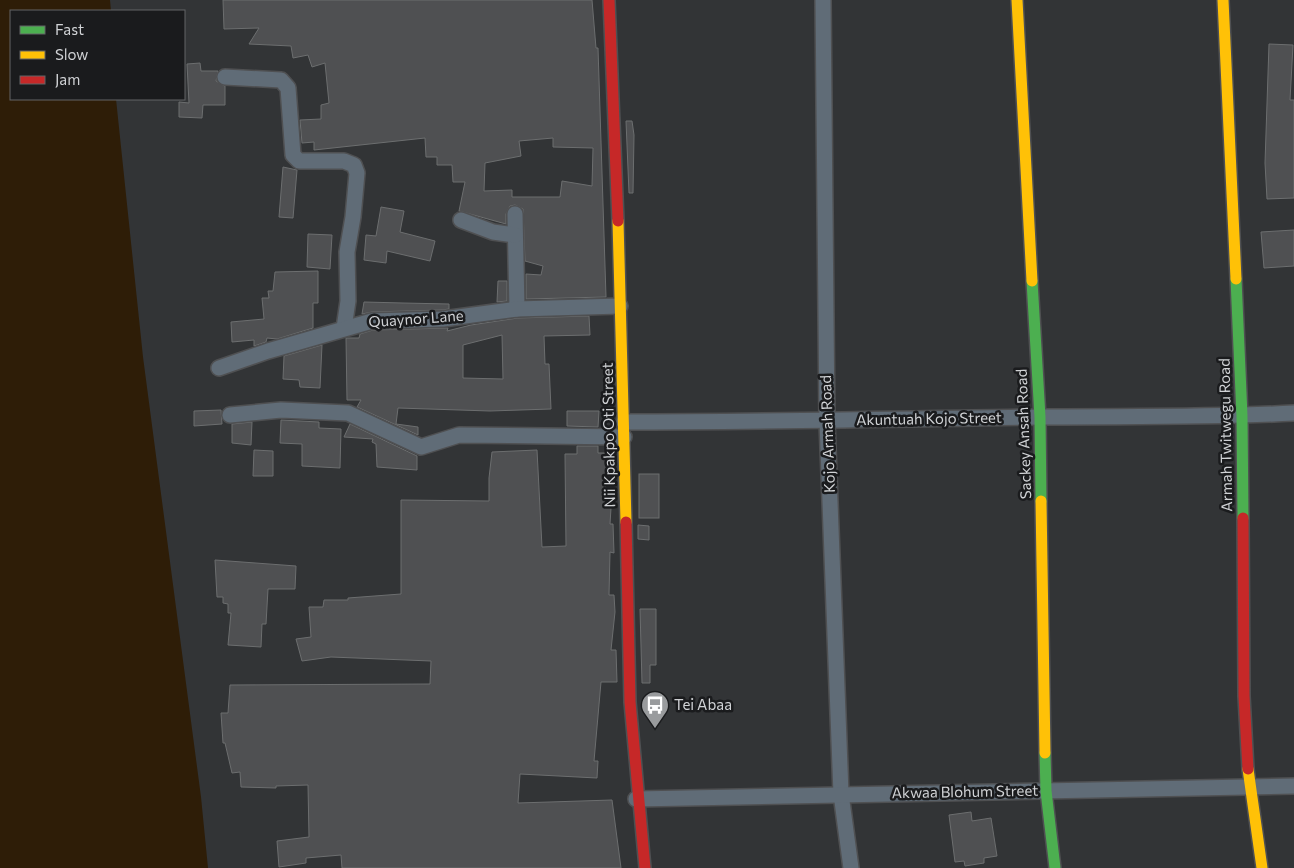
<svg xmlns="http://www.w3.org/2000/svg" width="1294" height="868" viewBox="0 0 1294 868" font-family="Commissioner,sans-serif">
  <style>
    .water { fill: #2e1d07 }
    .building { fill: #4f5052; stroke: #6c6e6f; fill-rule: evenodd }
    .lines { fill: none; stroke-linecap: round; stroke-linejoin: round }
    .street-casing { stroke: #4f5052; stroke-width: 18 }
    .fast-casing { stroke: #4f5052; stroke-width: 14 }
    .slow-casing { stroke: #4f5052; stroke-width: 14 }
    .jam-casing { stroke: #4f5052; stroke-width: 14 }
    .street { stroke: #606c77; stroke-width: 15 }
    .fast { stroke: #4caf50; stroke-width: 11 }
    .slow { stroke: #ffc107; stroke-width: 11 }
    .jam { stroke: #c62828; stroke-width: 11 }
    .labels { text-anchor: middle; stroke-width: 5; stroke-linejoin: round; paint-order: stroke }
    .street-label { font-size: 15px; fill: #d0d2d5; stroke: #1a1b1d }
    .poi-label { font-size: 15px; fill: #d0d2d5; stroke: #1a1b1d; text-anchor: start }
  </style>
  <rect width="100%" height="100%" fill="#323436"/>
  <!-- water -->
  <polygon class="water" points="0,0 110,0 111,11 11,11 11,99 116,99 143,357 201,797 208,868 0,868"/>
  <!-- building -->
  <g class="building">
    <path d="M223,0H592L596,48H598L606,297L526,299V274L541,275L543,266L525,261L523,209L515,205L510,206L506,214V224L459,211L465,182H453L452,165H437V157H426L425,138L314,150V142L302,143L300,120L321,119V105L329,103L325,63L312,67L308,55L293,58L291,46L249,44L259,28L224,29ZM553,138V147L593,148L592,186L562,181L560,197H512V190L484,191L485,163L521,156L519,141Z"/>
    <polygon points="1269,44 1293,45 1290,100 1294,100 1294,198 1267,199 1265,163"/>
    <polygon points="200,63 201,71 218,71 216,81 225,86 225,105 203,105 202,118 179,117 179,102 189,103 187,64"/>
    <polygon points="626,121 632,121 634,135 633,193 629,193"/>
    <polygon points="283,167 297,170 293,218 279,217"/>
    <polygon points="381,207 404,211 400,232 435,241 430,261 387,251 386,263 364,260 366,235 376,236"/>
    <polygon points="1294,230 1294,266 1264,268 1261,232"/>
    <polygon points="308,234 332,235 330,269 307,267"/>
    <polygon points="318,271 318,303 313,303 313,328 277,339 267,338 266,342 254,346 254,340 232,342 231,322 264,319 262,298 269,298 268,291 273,291 275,272"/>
    <polygon points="498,281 507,281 507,301 497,302"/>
    <polygon points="364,302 403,303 449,304 449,309 442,310 372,312 362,314"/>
    <path d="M589,316L590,335L544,336L545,364H549L551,409L490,411L398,408L396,424L418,427V435L357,407L361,400H347L346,338H359L360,334L373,330L448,328L447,331L471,325L518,318ZM502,335L503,379L463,378V345Z"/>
    <polygon points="322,345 320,388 300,387 299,380 283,379 284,356"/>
    <polygon points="221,410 222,424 194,426 194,411"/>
    <polygon points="567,411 599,411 598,427 567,426"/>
    <polygon points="281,420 319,422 319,428 341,429 340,468 302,466 302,444 280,443"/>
    <polygon points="252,422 251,445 232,443 232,424"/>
    <polygon points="350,424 417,456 417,470 377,467 376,444 372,442 373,439 344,437"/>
    <polygon points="577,446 598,446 598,453 606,453 605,508 611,508 610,524 613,524 614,553 610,552 609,595 614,595 615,612 611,650 616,650 617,682 601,682 594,761 598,761 597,778 520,774 518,803 612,800 621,868 342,868 341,855 306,858 306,863 279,867 277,841 309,837 308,785 276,786 276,788 241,787 240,772 232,773 225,743 223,743 221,713 228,713 230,685 430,684 431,661 331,657 302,661 296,639 311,637 309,607 323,607 324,600 348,600 348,598 401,594 401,500 489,501 489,478 492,452 537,450 542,547 566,546 565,454 577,454"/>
    <polygon points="254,450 273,451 273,476 253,476"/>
    <rect x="639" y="474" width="20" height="44"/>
    <polygon points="638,525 649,526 649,540 638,539"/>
    <polygon points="215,560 296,566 295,589 268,589 266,624 262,624 261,647 228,645 231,613 228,613 228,604 223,603 223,597 217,597"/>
    <polygon points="640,609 656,609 656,665 650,665 650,683 642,683"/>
    <polygon points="971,812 972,821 991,818 997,856 984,858 984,863 965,866 964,861 955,862 949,815"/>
  </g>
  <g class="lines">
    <!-- street casing -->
    <g class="street-casing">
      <g id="street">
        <polyline points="823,0 827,422 841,794 851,868"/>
        <polyline points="225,77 281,80 288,88 293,155 299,161 344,161 354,165 357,173 353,217 347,252 348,301 344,328"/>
        <polyline points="515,214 517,309"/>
        <polyline points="461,220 493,232 515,235"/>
        <polyline points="219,368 268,351 372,321 443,319 517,309 620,306"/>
        <polyline points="230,415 281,410 348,413 421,447 459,435 624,437"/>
        <path d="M624,422C763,422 902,419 1040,417C1125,416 1210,418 1294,413"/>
        <polyline points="636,799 1294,786"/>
      </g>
    </g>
    <!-- fast casing -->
    <g class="fast-casing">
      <g id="fast">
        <polyline points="1236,279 1242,416 1243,518"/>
        <polyline points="1032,281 1040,417 1041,501"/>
        <polyline points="1045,753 1046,791 1055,868"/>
      </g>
    </g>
    <!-- slow casing -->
    <g class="slow-casing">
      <g id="slow">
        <polyline points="1017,0 1032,281"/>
        <polyline points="1223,0 1236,279"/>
        <polyline points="618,221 626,522"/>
        <polyline points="1041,501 1045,753"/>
        <polyline points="1248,769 1262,868"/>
      </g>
    </g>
    <!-- jam casing -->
    <g class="jam-casing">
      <g id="jam">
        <polyline points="609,0 618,221"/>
        <polyline points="1243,518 1244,696 1248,769"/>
        <polyline points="626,522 630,702 645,868"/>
      </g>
    </g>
    <!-- street -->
    <use href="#street" class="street"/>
    <!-- fast -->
    <use href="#fast" class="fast"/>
    <!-- slow -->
    <use href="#slow" class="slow"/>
    <!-- jam -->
    <use href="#jam" class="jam"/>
  </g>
  <!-- icons -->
  <defs>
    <g id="bus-pin" transform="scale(1.4375)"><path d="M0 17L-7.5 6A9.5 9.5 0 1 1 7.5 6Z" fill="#999b9d" stroke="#1a1b1d"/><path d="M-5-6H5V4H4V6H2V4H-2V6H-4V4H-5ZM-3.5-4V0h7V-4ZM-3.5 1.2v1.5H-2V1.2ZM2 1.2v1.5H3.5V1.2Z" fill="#fff"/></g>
  </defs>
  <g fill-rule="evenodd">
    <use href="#bus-pin" x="655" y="705"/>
  </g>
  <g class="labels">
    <!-- street labels -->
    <g class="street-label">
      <text transform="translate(416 319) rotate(-4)" y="5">Quaynor Lane</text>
      <text transform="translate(929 419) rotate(-1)" y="5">Akuntuah Kojo Street</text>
      <text transform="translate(828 434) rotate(-92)" y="5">Kojo Armah Road</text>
      <text transform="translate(1024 434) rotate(-92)" y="5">Sackey Ansah Road</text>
      <text transform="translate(609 435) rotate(-91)" y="5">Nii Kpakpo Oti Street</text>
      <text transform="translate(1226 435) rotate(-91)" y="5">Armah Twitwegu Road</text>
      <text transform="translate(965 792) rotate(-1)" y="5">Akwaa Blohum Street</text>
    </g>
    <!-- poi labels -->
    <g class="poi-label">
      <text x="674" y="710">Tei Abaa</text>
    </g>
  </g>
  <!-- legend -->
  <rect x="10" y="10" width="175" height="90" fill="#1a1b1d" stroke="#636467"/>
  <rect x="20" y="26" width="25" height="8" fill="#4caf50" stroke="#636467"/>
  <text x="55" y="35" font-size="15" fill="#d0d2d5">Fast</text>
  <rect x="20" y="51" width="25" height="8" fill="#ffc107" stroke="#636467"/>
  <text x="55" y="60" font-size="15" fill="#d0d2d5">Slow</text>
  <rect x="20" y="76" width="25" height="8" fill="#c62828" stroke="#636467"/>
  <text x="55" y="85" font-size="15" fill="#d0d2d5">Jam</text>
</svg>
